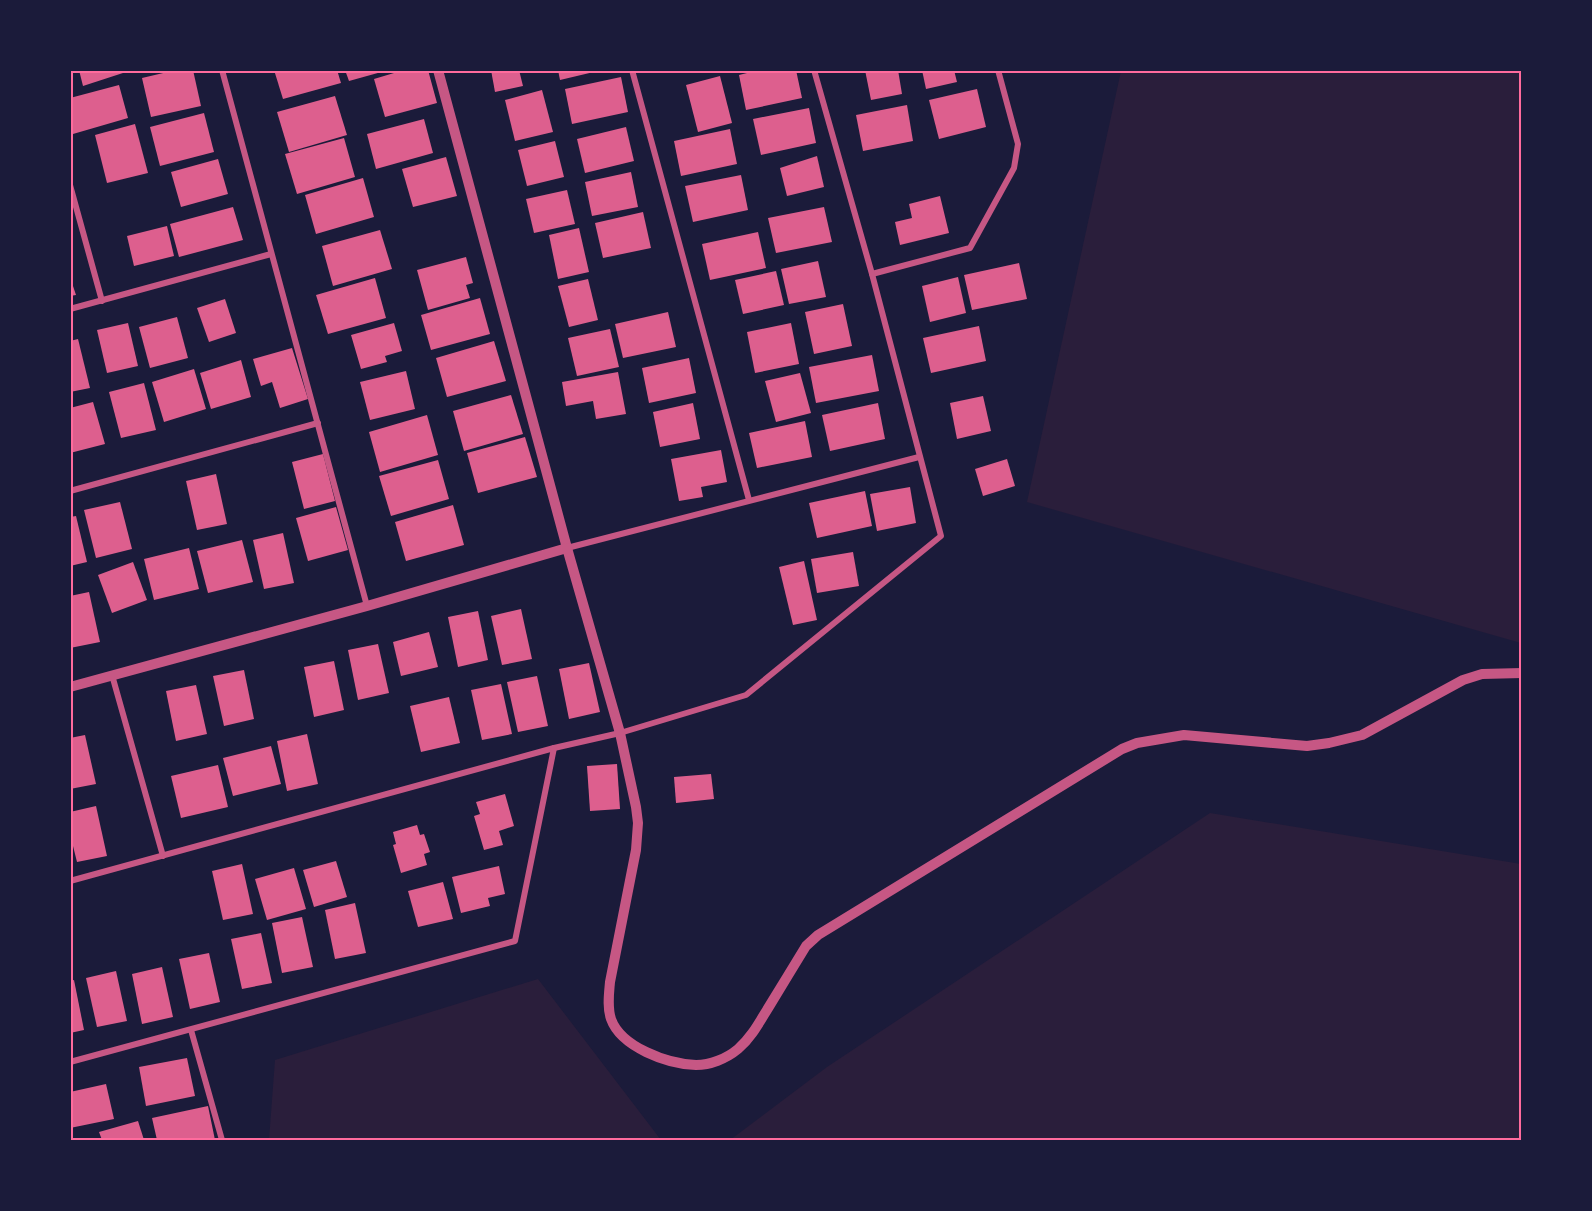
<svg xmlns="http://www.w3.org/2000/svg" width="1592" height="1211" viewBox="0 0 1592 1211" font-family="'Sofia Sans Condensed',sans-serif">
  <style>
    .green { fill: #2a1e3b }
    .building { fill: #dd5f8e }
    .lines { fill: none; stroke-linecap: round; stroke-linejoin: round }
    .minor { stroke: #c65784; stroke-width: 6 }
    .tertiary { stroke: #c65784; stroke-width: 10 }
    .neatline { fill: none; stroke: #ff6b9d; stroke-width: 2 }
  </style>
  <rect width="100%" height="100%" fill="#1b1b3a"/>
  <!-- green -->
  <g class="green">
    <polygon points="1121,71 1521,71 1521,643 1027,502"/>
    <polygon points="1210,813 1521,864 1521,1140 730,1140 827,1067"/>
    <polygon points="538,979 661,1140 269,1140 275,1060"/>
  </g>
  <!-- building -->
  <g class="building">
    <polygon points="79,70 125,70 126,72 83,86"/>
    <polygon points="176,70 193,70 201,106 151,117 142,78"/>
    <polygon points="274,70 337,70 341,83 283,99"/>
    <polygon points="345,70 385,70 385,71 349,81"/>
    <polygon points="404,70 428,70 437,103 385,117 374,79"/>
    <polygon points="491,70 519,70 523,86 495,92"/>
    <polygon points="558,70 598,70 598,71 560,80"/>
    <polygon points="759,70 796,70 802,98 746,110 739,75"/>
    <polygon points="865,70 898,70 902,94 871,100"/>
    <polygon points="922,70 954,70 957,82 926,89"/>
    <polygon points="720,76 732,123 698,132 686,85"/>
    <polygon points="621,77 628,112 572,124 565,89"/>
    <polygon points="119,85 128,118 73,134 70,124 70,98"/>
    <polygon points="977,89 986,127 939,139 929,100"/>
    <polygon points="542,90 553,132 515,141 505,100"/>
    <polygon points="335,96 347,135 289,152 277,112"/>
    <polygon points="907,105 913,141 863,151 856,115"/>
    <polygon points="809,108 816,143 761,155 753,119"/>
    <polygon points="204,113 214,152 160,166 150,127"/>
    <polygon points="424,119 433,153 376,169 367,134"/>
    <polygon points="135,124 148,173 107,183 95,135"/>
    <polygon points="626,127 634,161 585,173 577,139"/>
    <polygon points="730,129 737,164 681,176 674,141"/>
    <polygon points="344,138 355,177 297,194 285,154"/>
    <polygon points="555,141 564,177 527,186 518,150"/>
    <polygon points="817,156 824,187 787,196 780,168"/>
    <polygon points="446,157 457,196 413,207 402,169"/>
    <polygon points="218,159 228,194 181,207 171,172"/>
    <polygon points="631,172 638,207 592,216 585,182"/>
    <polygon points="741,175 748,210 693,222 685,186"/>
    <polygon points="363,178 374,217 316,234 305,195"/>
    <polygon points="567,190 575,224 534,233 526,199"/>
    <polygon points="940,196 949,233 900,245 895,222 912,218 909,204"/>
    <polygon points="233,207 243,240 179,257 170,224"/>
    <polygon points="824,207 832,242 776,253 768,218"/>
    <polygon points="643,212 651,248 603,258 595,223"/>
    <polygon points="167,226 174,256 134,266 127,236"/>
    <polygon points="579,228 589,272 558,279 549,235"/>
    <polygon points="380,230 392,269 333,286 322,246"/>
    <polygon points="758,232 766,268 710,280 702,244"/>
    <polygon points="466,257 473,283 466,285 470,298 428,310 417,270"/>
    <polygon points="818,261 826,297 789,304 781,269"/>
    <polygon points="1019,263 1027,299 972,310 964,275"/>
    <polygon points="776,271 784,305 743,314 735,280"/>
    <polygon points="70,277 76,295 70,296"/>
    <polygon points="958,277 966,313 930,322 922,286"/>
    <polygon points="375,278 386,318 328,334 316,295"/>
    <polygon points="588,279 598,320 569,327 558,286"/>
    <polygon points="480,298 490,334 431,350 421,315"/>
    <polygon points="225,299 236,333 209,342 197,308"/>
    <polygon points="843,304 852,346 814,354 805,312"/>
    <polygon points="668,312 676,347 623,358 615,324"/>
    <polygon points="177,317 188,358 150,368 139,327"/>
    <polygon points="128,323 138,366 107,373 97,330"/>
    <polygon points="394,323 402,351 385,356 387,362 361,369 351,335"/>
    <polygon points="791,323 799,364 755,373 747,332"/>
    <polygon points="979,326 986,361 931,373 923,338"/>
    <polygon points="610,329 619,367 577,376 568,338"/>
    <polygon points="78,339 90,388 70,392 70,341"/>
    <polygon points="494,341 506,381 447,397 436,358"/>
    <polygon points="292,348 308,399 280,408 272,382 261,386 253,359"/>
    <polygon points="872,355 879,391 816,403 809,367"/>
    <polygon points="689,358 696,393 649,403 642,368"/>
    <polygon points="241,360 251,397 211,409 200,373"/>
    <polygon points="194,369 206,409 164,422 152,382"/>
    <polygon points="406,371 415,409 370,420 360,382"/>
    <polygon points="618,372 626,414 596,419 593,401 566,406 562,382"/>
    <polygon points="800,373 811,413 776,422 765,381"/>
    <polygon points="144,383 156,430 121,438 109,392"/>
    <polygon points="511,395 523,434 464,451 453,411"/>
    <polygon points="983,396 991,431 957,439 950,403"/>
    <polygon points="93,402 105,444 70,453 70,408"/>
    <polygon points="693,403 700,439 660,447 653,412"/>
    <polygon points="878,403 885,439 830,451 822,415"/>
    <polygon points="427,415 438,455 380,472 369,432"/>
    <polygon points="805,421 812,457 757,468 749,433"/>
    <polygon points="525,437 537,477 478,493 467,453"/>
    <polygon points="721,450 727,482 701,487 703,497 679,501 671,459"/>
    <polygon points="323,454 335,501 304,509 292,462"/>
    <polygon points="1007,459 1015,486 983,496 975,469"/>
    <polygon points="438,460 449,499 391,516 379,476"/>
    <polygon points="216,474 227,524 197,530 186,481"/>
    <polygon points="910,487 916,523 877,531 870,494"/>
    <polygon points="865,491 872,526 817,538 809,503"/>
    <polygon points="120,502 132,549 96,558 84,510"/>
    <polygon points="453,505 464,545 406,561 395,522"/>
    <polygon points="336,507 348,550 308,561 296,518"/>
    <polygon points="76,516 87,562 70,566 70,517"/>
    <polygon points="283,533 294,583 264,589 253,540"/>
    <polygon points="242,540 253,582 208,593 197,551"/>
    <polygon points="189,548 199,589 154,600 144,559"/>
    <polygon points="853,552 859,586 817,593 811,559"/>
    <polygon points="804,561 817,620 793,625 779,567"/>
    <polygon points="133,562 147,600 112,613 98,575"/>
    <polygon points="89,592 100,642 70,648 70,596"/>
    <polygon points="521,609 532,659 502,665 491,616"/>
    <polygon points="478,611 488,660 458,667 448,617"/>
    <polygon points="429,632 438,667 401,676 393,642"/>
    <polygon points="378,644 389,693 358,700 348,650"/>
    <polygon points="334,661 344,710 314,717 304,667"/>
    <polygon points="589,663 600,712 569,719 559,669"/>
    <polygon points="244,670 254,719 224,726 213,676"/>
    <polygon points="537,676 548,726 518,732 507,682"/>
    <polygon points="501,684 512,734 482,740 471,690"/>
    <polygon points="196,685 207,734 176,741 166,691"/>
    <polygon points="449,697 460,743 421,752 410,706"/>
    <polygon points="307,734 318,784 287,791 277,741"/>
    <polygon points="85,735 96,784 70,789 70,738"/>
    <polygon points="271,746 281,784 233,796 223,758"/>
    <polygon points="617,764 620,809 590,811 587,766"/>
    <polygon points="218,765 228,807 181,818 171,776"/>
    <polygon points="711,774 714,799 676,803 674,777"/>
    <polygon points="505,794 514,826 499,831 503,845 484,850 474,816 480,814 476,802"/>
    <polygon points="96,806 107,856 77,862 70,834 70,812"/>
    <polygon points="417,825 420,835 424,834 430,852 424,854 427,865 401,873 393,845 396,844 393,832"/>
    <polygon points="336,861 347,897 314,907 303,870"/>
    <polygon points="242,864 253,914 223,920 212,871"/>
    <polygon points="499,866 505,894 488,898 490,906 461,913 452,877"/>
    <polygon points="294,868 306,909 267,920 255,879"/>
    <polygon points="443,882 453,919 418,927 408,891"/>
    <polygon points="355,903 366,953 335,959 325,910"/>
    <polygon points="302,917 313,967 282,973 272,923"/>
    <polygon points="261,933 272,983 242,989 231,939"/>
    <polygon points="209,953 220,1002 190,1009 179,959"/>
    <polygon points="162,967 173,1017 142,1024 132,974"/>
    <polygon points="116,971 127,1021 97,1027 86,978"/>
    <polygon points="74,980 84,1030 70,1033 70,981"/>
    <polygon points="187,1058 195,1096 146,1106 139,1067"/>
    <polygon points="106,1084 114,1119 70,1128 70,1092"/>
    <polygon points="208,1106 215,1140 157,1140 152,1118"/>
    <polygon points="138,1121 144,1140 102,1140 99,1132"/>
  </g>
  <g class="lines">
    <!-- minor -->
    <g class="minor">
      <polyline points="222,70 367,606"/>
      <polyline points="632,70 749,500"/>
      <polyline points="70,185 102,301"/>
      <polyline points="872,274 970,248 1014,168 1018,144 998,70"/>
      <polyline points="70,309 271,254"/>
      <polyline points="70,491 318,423"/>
      <polyline points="567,548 919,457"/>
      <polyline points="112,675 163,856"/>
      <polyline points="70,881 554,748 620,733 746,695 941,536 872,274 814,70"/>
      <polyline points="191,1030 222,1140"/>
      <polyline points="70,1062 515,941 554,748"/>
    </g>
    <!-- tertiary -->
    <g class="tertiary">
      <path d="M438,70L567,548L620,733L636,807L638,823L636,850L610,982C609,994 607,1007 611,1019C621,1047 667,1064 696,1065C710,1065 726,1059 738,1049C752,1037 760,1021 770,1005C782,985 794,966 806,946L818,935L1122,749L1137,743L1184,735L1307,746L1329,743L1362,735L1463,680L1482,674L1522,673"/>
      <polyline points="70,687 367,606 567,548"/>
    </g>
  </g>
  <!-- border -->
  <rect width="1592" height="1211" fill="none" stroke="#1b1b3a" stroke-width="144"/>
  <rect x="72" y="72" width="1448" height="1067" class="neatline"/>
</svg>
